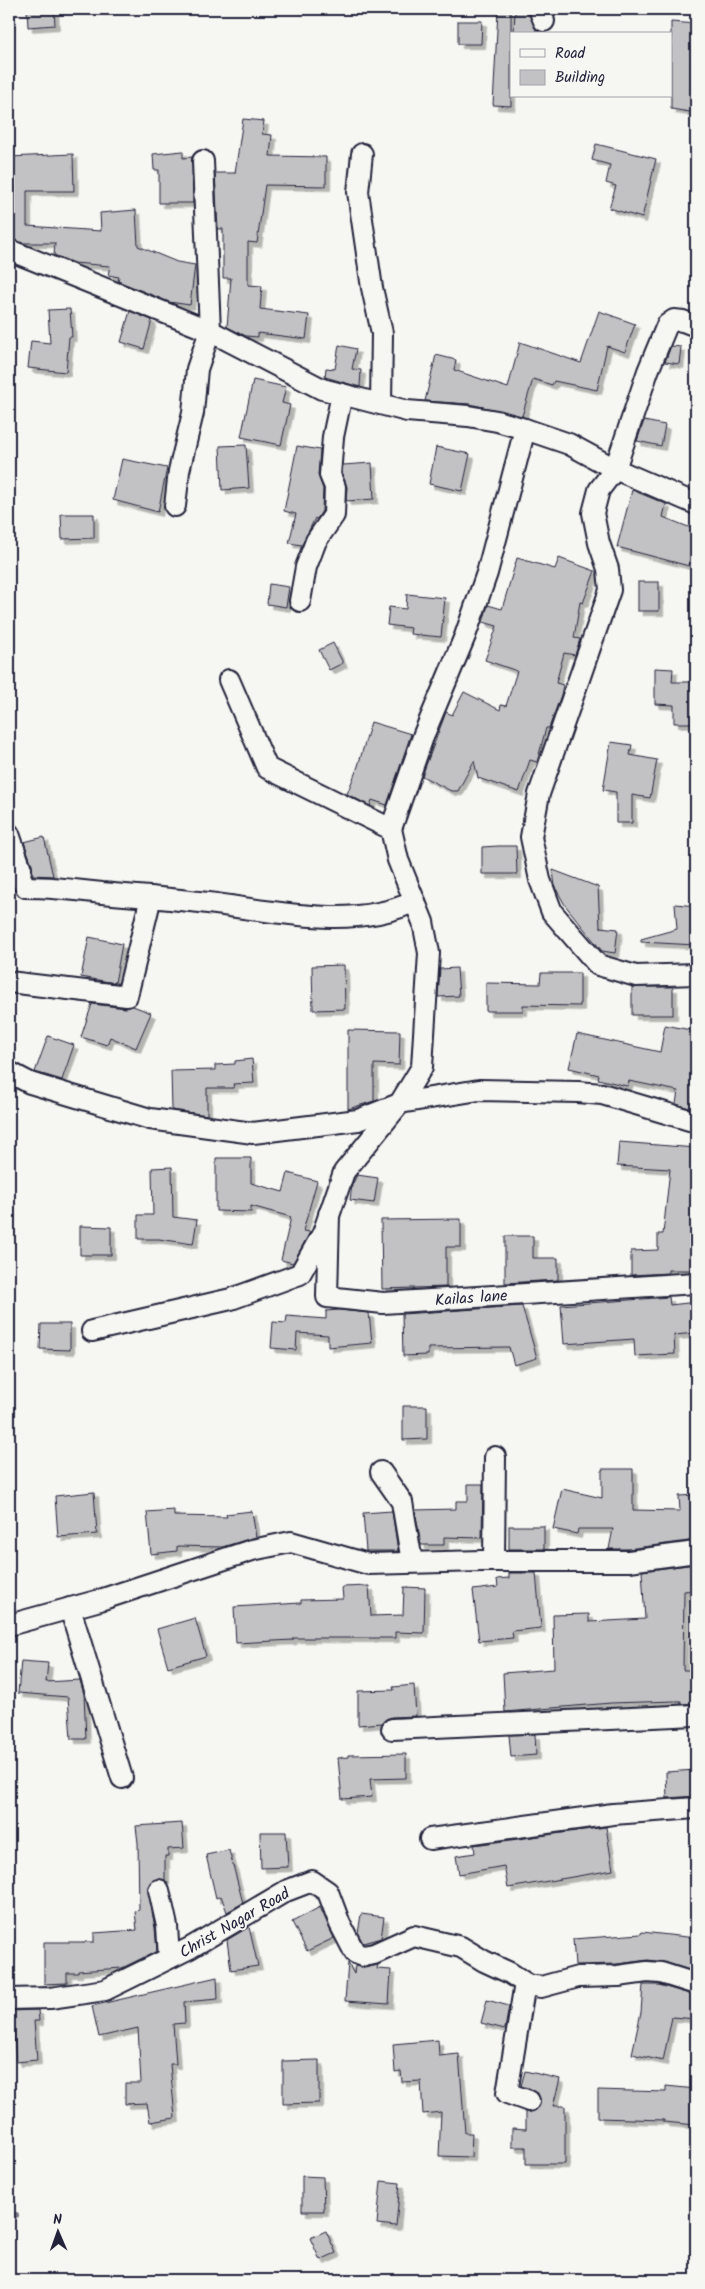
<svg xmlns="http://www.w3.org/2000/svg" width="705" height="2289" viewBox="0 0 705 2289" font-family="Kalam,sans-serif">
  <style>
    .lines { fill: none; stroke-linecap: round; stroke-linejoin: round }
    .stream { stroke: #757583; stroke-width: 6 }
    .building { fill: #c2c2c4; stroke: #22223b; filter: url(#shadow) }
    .street-casing { stroke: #22223b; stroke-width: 24 }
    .street { stroke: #f6f6f2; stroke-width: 20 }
    .labels { text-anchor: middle; stroke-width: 4; stroke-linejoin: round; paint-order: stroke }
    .street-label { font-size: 16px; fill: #22223b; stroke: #f6f6f2 }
  </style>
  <defs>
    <filter id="shadow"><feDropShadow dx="4.5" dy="4.5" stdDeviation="0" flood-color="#0004"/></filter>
  </defs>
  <rect width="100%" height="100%" fill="#f6f6f2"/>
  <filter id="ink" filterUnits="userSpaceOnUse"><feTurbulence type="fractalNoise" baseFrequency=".02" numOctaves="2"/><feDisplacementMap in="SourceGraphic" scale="10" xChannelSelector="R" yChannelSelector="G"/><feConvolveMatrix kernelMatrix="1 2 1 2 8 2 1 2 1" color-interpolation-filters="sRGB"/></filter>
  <g filter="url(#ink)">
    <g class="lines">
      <!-- stream -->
      <g class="stream">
        <polyline points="9,1674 10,1678"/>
        <polyline points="9,2215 16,2215"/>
      </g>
    </g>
    <!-- building -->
    <g class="building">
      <polygon points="27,9 54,9 55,25 28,27"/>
      <polygon points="515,9 527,9 536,29 535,34 514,34"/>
      <polygon points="498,11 511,11 511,106 493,105"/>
      <polygon points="458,21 482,21 481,44 458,44"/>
      <polygon points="671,22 696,24 691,70 696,71 696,113 671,109"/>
      <polygon points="243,119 264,121 262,134 272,135 270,156 326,157 326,186 265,185 257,243 248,242 248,285 262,286 260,309 309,315 306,339 258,333 258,337 246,336 227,327 231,278 223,278 223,229 218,229 215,173 235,173"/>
      <polygon points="596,144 656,159 642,218 609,208 616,186 606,183 610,165 592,160"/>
      <polygon points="183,151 183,158 192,157 193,203 159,203 159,170 154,170 153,154"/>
      <polygon points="73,154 74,191 27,191 27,226 101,231 100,213 136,210 138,246 177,262 195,265 190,305 169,302 118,281 119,277 108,275 110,266 74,263 54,255 55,243 22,243 9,238 9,157"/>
      <polygon points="70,309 72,337 69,337 66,372 28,368 31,341 50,343 48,310"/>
      <polygon points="130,311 152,320 144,349 121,342"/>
      <polygon points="599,311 635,324 625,352 607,346 597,390 554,381 552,385 533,379 522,416 470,404 425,401 436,355 456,360 454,370 508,388 520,342 581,363"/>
      <polygon points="339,345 356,349 352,369 361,370 360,387 325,377 326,368 335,369"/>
      <polygon points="671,346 681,347 679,364 665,362"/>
      <polygon points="253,380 286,387 282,403 290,405 281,445 241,437"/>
      <polygon points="644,421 665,425 661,446 637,441"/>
      <polygon points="246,445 249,488 222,490 220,446"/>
      <polygon points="297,446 320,450 318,475 323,489 322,511 317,519 315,518 302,545 289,543 296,514 284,511"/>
      <polygon points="436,447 470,454 462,491 429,484"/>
      <polygon points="122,459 167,468 158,512 113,500"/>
      <polygon points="372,463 374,499 346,501 347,487 342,473 343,465"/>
      <polygon points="632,490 666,504 663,517 696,530 696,548 689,566 617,547"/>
      <polygon points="61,514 94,514 94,538 62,539"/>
      <polygon points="517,558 555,569 559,558 595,571 583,603 580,602 574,638 580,639 575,655 564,653 556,683 563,685 561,695 549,728 546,728 537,762 530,760 519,792 478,778 474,761 458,791 451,791 422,776 446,712 452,715 464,692 500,710 501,705 506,706 517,671 485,660 497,626 483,622 488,605 502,609"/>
      <rect x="638" y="582" width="21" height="29"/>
      <polygon points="269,584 289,587 286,607 267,604"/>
      <polygon points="407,594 445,598 441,637 410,634 411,628 387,625 389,607 406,609"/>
      <polygon points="333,643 343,663 329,670 319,650"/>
      <polygon points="655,668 673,669 672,682 696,682 696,723 674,723 674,705 655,704"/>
      <polygon points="371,722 411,734 387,805 372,800 370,806 347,794 358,766"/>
      <polygon points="611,742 632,745 630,755 657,760 650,798 632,795 632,823 616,823 616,792 603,790"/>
      <polygon points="44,837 53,876 33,875 32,865 24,842"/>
      <polygon points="498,846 516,846 517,874 482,874 482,847"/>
      <polygon points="553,870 598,887 600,927 618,929 615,953 602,951 565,905 555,887"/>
      <polygon points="675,904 696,906 696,945 641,942 641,939 677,929"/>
      <polygon points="89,937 122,944 115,983 81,977"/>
      <polygon points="344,965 345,1009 313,1010 312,966"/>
      <polygon points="457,968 459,996 438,997 440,969"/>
      <polygon points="541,973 580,973 580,1006 523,1005 523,1011 486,1011 486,983 540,984"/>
      <rect x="632" y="987" width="41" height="28"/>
      <polygon points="92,1004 126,1008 133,1006 151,1013 136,1048 110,1037 107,1045 81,1037"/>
      <polygon points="665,1025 696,1031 696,1110 676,1104 678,1091 629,1081 627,1086 598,1079 599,1075 569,1068 577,1034 660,1052"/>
      <polygon points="348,1030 400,1031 399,1065 374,1064 374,1101 348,1109"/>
      <polygon points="48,1036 74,1045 62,1080 35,1072"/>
      <polygon points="252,1059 254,1083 233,1084 234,1088 207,1088 207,1115 172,1110 171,1071 215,1070 215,1065 235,1064 235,1061"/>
      <polygon points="619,1142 696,1148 696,1270 668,1270 668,1273 631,1275 631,1251 658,1250 658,1234 663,1234 670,1169 617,1166"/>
      <polygon points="216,1158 251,1158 251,1183 283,1192 288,1173 317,1181 303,1231 310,1232 293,1263 281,1260 291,1217 251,1206 251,1212 216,1211"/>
      <polygon points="172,1167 173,1217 197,1220 193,1244 159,1239 138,1239 138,1215 153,1215 152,1168"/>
      <polygon points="357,1175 378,1178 374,1203 350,1200 352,1185"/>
      <polygon points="461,1219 461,1247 446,1247 446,1287 382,1289 381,1220"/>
      <polygon points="80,1226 111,1227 111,1255 80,1255"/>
      <polygon points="505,1236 533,1236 533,1258 558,1258 558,1280 505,1283"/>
      <polygon points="669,1297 670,1305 696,1302 696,1333 674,1335 675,1354 635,1356 634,1339 564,1344 561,1305"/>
      <polygon points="522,1306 537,1358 514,1365 509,1347 428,1348 428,1355 403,1356 402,1314"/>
      <polygon points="339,1310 369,1313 372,1343 328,1347 328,1335 297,1333 296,1350 271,1348 273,1322 286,1323 287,1316 326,1319 326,1311"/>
      <polygon points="41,1324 70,1324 70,1350 40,1349"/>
      <polygon points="403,1406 427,1406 427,1439 403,1440"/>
      <polygon points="602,1469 633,1469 633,1510 680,1511 679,1496 696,1495 696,1540 628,1549 609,1549 613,1529 578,1529 577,1534 553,1529 562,1489 602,1498"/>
      <polygon points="468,1484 483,1484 482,1538 444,1537 444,1545 421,1545 415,1510 456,1509 456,1501 468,1501"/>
      <polygon points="94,1492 97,1534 58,1537 55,1496"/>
      <polygon points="174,1510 174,1516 227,1517 226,1514 252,1511 256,1537 222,1547 177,1546 177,1551 151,1554 147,1512"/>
      <polygon points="392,1511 398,1551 366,1551 363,1513"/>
      <rect x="509" y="1526" width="35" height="23"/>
      <polygon points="696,1564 696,1590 684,1591 683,1670 696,1670 696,1703 681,1704 681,1701 676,1701 611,1703 505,1712 503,1673 554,1669 553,1615 589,1614 589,1622 645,1619 642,1571"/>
      <polygon points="509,1573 536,1573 541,1628 512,1631 513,1638 479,1641 473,1590 498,1587 497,1579 509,1578"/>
      <polygon points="369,1586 371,1616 403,1615 404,1587 425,1588 424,1633 395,1632 395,1638 293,1638 293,1640 236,1643 234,1607 301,1603 301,1600 343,1599 342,1587"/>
      <polygon points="195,1618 206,1656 168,1667 157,1629"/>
      <polygon points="21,1661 48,1663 46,1682 80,1680 84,1694 86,1739 71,1739 68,1697 18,1693"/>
      <polygon points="414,1685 416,1716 391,1717 382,1723 358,1725 358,1691 394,1690 393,1687"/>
      <polygon points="535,1734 536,1755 511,1757 509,1735"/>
      <polygon points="406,1754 406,1778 370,1779 372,1797 342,1799 338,1758 348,1757 348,1755"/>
      <polygon points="696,1770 696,1796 667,1798 666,1772"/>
      <polygon points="182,1823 184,1848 168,1849 168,1856 165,1856 165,1880 156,1879 148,1887 155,1928 157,1951 122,1968 78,1971 78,1973 67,1973 67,1983 44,1984 44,1942 94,1942 94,1933 137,1930 135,1911 139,1910 138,1843 136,1826"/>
      <polygon points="606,1827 613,1870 508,1888 504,1866 459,1874 456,1856 475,1853 474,1845"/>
      <polygon points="260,1832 286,1832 288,1867 261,1868"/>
      <polygon points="229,1850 243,1903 227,1912 221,1896 216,1898 206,1855"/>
      <polygon points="320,1907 334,1938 307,1951 292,1922"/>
      <polygon points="361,1914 384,1917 381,1938 363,1943 358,1934"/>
      <polygon points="249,1927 258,1966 231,1970 227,1940"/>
      <polygon points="642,1932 696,1938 696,1972 664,1962 648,1960 617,1964 575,1965 573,1939 641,1934"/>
      <polygon points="348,1963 354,1974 355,1966 365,1968 378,1965 377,1969 391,1970 389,2004 345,2001"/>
      <polygon points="217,1977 218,1999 184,2002 185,2023 173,2024 176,2064 170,2064 175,2118 150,2122 147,2103 125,2104 125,2083 141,2083 138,2028 99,2037 92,2006"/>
      <polygon points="643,1985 659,1985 696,1996 696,2019 672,2017 663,2061 632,2054 641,2012"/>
      <polygon points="487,2000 509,2006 505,2029 481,2023"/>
      <polygon points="38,2010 39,2021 34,2021 37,2060 16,2062 13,2022 9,2023 9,2011"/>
      <polygon points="438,2040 439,2056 459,2054 465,2133 472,2133 471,2157 439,2156 441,2112 423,2114 421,2081 402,2082 401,2071 395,2072 393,2044"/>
      <polygon points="319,2060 319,2103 283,2104 283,2061"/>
      <polygon points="525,2071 560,2079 553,2106 565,2106 565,2164 526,2164 526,2147 512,2147 512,2128 526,2129 526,2112 536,2110 540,2105 538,2093 521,2086"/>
      <polygon points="666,2086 696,2089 696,2125 664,2122 664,2120 598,2118 598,2090 666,2092"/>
      <polygon points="302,2176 323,2177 324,2211 302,2211"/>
      <polygon points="381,2181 400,2183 396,2226 377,2224"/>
      <polygon points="326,2231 336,2253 320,2260 310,2238"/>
    </g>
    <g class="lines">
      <!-- street casing -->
      <g class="street-casing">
        <g id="street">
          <polyline points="539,9 544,21"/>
          <polyline points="362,154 358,192 372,288 382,333 381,404"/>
          <polyline points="9,250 210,331 322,389 407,411 468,416 497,421 525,429 569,444 615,469 696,504"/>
          <polyline points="696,326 683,321 674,320 667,325 648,371 615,469 599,490 593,513 599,543 608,569 610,590 539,794 531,837 540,880 552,912 598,965 636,976 696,974"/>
          <polyline points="525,429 487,573 465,636 424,734 391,829 398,860 423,922 429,953 422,1067 400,1103 479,1090 578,1092 602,1094 696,1122"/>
          <polyline points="175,506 179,471 193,413 197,369 210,331 203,161"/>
          <polyline points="300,601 306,567 316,541 334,515 335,487 330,475 333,437 342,394"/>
          <polyline points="229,680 267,768 391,829"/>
          <path d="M9,834L21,869L20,877L26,887C52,887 77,890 102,893C138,896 173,899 208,903C273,911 354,931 415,901"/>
          <polyline points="9,982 127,996 151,897"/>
          <polyline points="9,1072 30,1083 150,1119 253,1133 358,1120 399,1104"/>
          <polyline points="329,1214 327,1297 383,1303 696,1283"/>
          <polyline points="92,1331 231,1299 300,1274 323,1233 344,1172 400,1103"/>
          <polyline points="381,1472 402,1502 412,1562"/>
          <polyline points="494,1561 495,1457"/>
          <polyline points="70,1608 122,1778"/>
          <polyline points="9,1625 100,1600 252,1550 291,1542 368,1564 482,1561 629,1561 696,1552"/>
          <polyline points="392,1729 696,1715"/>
          <polyline points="430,1839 613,1814 696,1808"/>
          <polyline points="159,1890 167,1926 169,1958"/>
          <polyline points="525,1983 507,2093 529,2101"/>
          <polyline points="9,1999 50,1998 105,1990 190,1948 286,1891 312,1881 328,1892 340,1924 355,1953 363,1956 374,1954 414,1936 461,1947 484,1961 510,1973 528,1985 541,1987 578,1977 618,1976 647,1972 661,1973 696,1984"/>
        </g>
      </g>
      <!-- street -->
      <use href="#street" class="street"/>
    </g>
  </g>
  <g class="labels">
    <!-- street labels -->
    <g class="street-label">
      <text transform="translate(471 1297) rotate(-4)" y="6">Kailas lane</text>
      <text transform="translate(234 1922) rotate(-30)" y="6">Christ Nagar Road</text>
    </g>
  </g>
  <!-- margin -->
  <rect width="705" height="2289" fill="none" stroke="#f6f6f2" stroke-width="30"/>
  <rect x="15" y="15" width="675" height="2259" fill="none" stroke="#22223b" stroke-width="2" filter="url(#ink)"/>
  <!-- legend -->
  <rect x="510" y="32" width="162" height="65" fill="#f6f6f2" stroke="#a1a1a9"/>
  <rect x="520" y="49" width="25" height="8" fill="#f6f6f2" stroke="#a1a1a9"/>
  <text x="555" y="58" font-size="15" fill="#22223b">Road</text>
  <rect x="520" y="70" width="25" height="15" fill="#c2c2c4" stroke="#a1a1a9"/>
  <text x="555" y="82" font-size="15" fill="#22223b">Building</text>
  <!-- north arrow -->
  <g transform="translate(58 2232) rotate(358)" stroke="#f6f6f2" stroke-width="4" paint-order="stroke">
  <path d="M0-4L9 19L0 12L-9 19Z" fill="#22223b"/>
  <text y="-8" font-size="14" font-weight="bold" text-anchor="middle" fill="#22223b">N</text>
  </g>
</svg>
